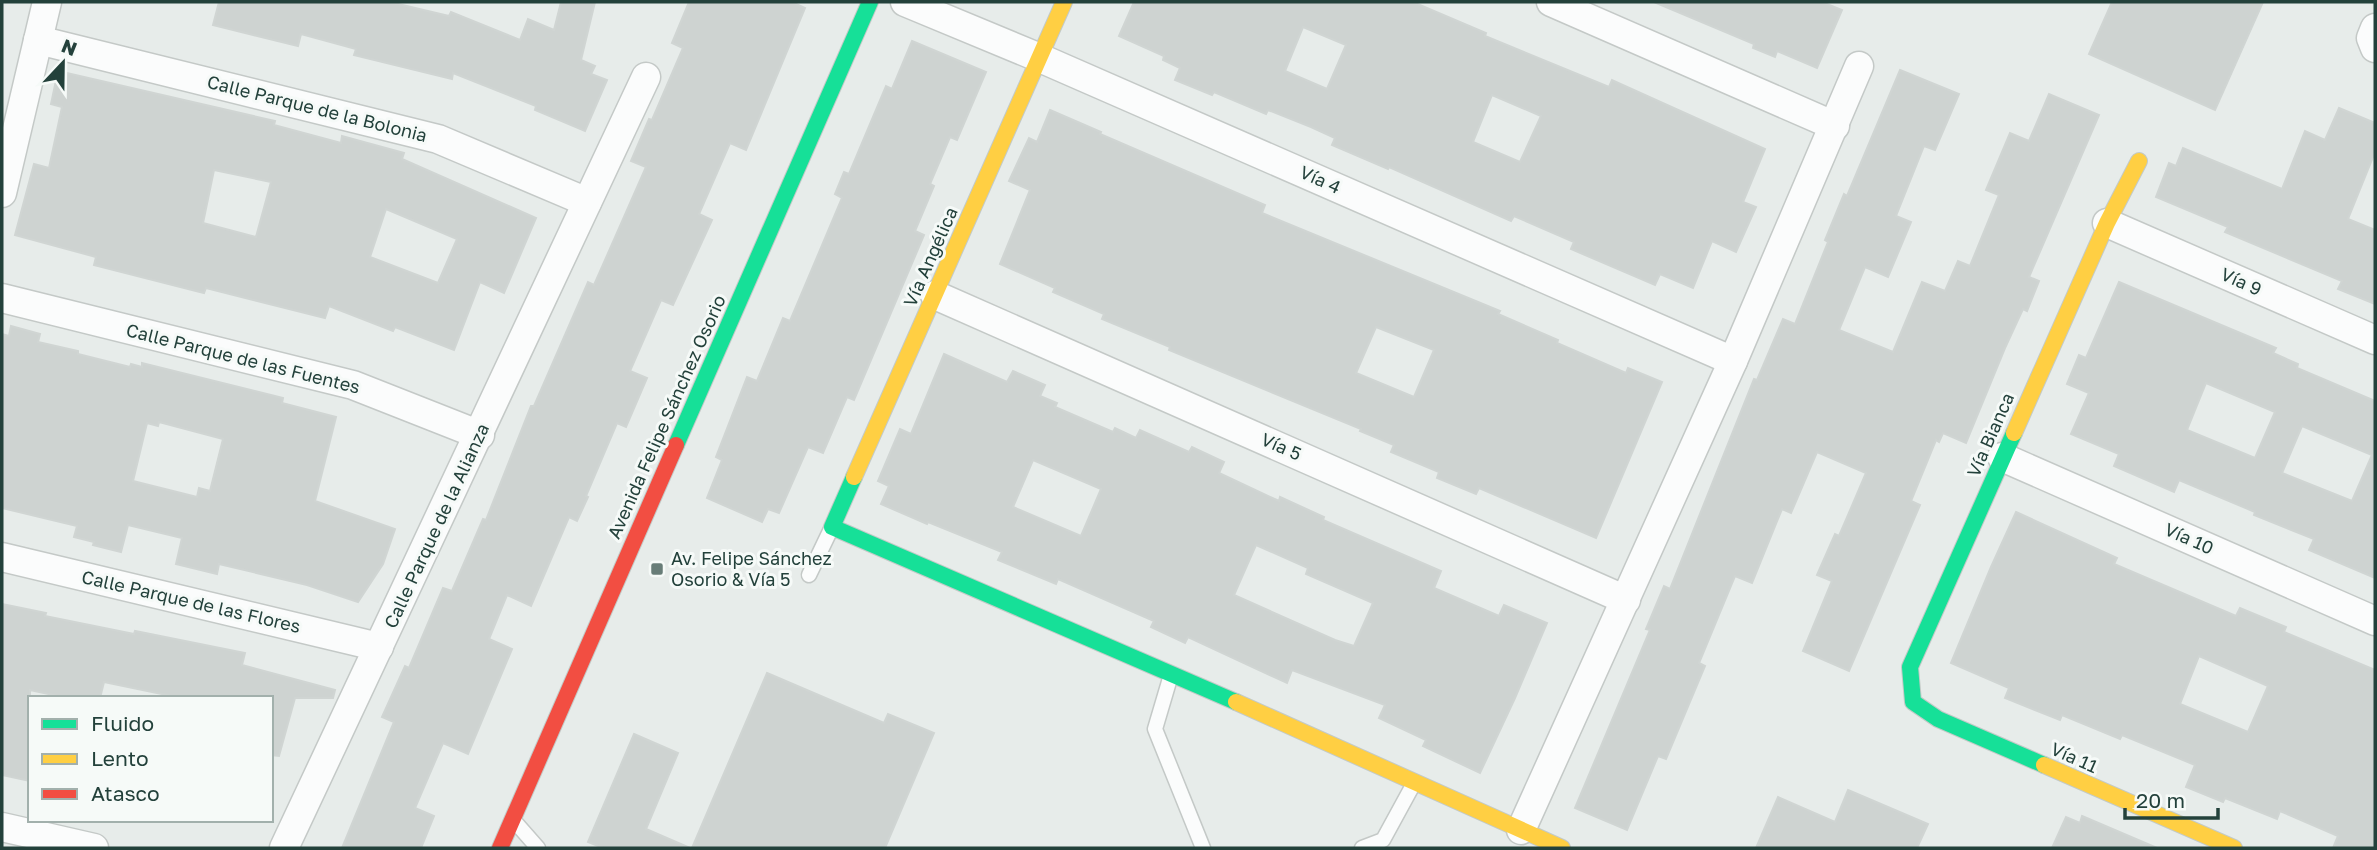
<svg xmlns="http://www.w3.org/2000/svg" width="2377" height="850" viewBox="0 0 2377 850" font-family="'Golos Text',sans-serif">
  <style>
    .building { fill: #ced3d1; stroke: #d0d5d3; stroke-width: 2; fill-rule: evenodd }
    .lines { fill: none; stroke-linecap: round; stroke-linejoin: round }
    .lane-casing { stroke: #c4c9c7; stroke-width: 17 }
    .street-casing { stroke: #c4c9c7; stroke-width: 31 }
    .fast-casing { stroke: #c3cac7; stroke-width: 18 }
    .slow-casing { stroke: #c3cac7; stroke-width: 18 }
    .jam-casing { stroke: #c3cac7; stroke-width: 18 }
    .lane { stroke: #fbfcfc; stroke-width: 14 }
    .street { stroke: #fbfcfc; stroke-width: 28 }
    .fast { stroke: #16e098; stroke-width: 16 }
    .slow { stroke: #ffcf43; stroke-width: 16 }
    .jam { stroke: #f24e42; stroke-width: 16 }
    .poi-dot { fill: #687d78; stroke: #f6faf8; stroke-width: 2.5 }
    .labels { text-anchor: middle; stroke-width: 6; stroke-linejoin: round; paint-order: stroke }
    .street-label { font-size: 18px; fill: #23413b; stroke: #f6faf8 }
    .poi-label { font-size: 18px; fill: #23413b; stroke: #f6faf8; text-anchor: start }
  </style>
  <rect width="100%" height="100%" fill="#e7ecea"/>
  <!-- building -->
  <g class="building">
    <polygon points="219,2 390,2 449,16 451,12 520,40 528,19 554,30 561,2 595,2 581,60 595,66 591,74 607,80 585,131 535,110 536,106 453,73 452,79 354,55 356,49 301,34 298,46 213,25"/>
    <polygon points="689,2 792,2 805,8 746,150 730,143 699,214 712,220 673,305 661,300 630,371 647,378 626,427 617,423 586,496 588,497 577,521 569,517 531,606 507,595 489,639 512,649 468,754 443,743 415,808 434,816 421,848 342,848 394,722 382,717 405,666 409,668 443,588 452,591 483,519 486,520 531,406 534,406 588,282 594,285 646,167 631,161 649,119 652,120 683,48 672,43"/>
    <path d="M1134,2H1413L1486,33L1485,36L1609,87L1612,80L1765,149L1743,202L1756,207L1736,252L1712,241L1693,288L1660,274L1655,285L1571,249L1574,242L1514,216L1511,221L1389,167L1388,169L1332,145L1335,138L1311,127L1268,110L1266,114L1214,92L1212,95L1175,80L1180,68L1163,60L1164,56L1119,36ZM1303,27L1346,45L1327,89L1285,71ZM1492,95L1541,116L1520,162L1473,142Z"/>
    <polygon points="1654,2 1822,2 1842,10 1817,68 1777,51 1775,57 1753,48 1754,44"/>
    <polygon points="2112,2 2263,2 2215,110 2089,54"/>
    <polygon points="912,41 986,72 957,140 950,137 930,184 934,186 915,231 924,235 854,400 847,397 823,453 808,447 779,513 768,509 762,522 707,498 722,460 716,457 747,377 757,381 783,318 790,321 842,198 835,194 844,172 849,174 886,86 892,89"/>
    <polygon points="1900,70 1959,94 1935,150 1924,146 1896,216 1911,222 1888,277 1865,267 1839,330 1893,352 1922,282 1945,291 1958,261 1970,266 1999,195 1986,190 2010,133 2029,141 2049,94 2099,115 2029,277 2039,281 2027,311 2023,309 2005,348 1966,443 1943,433 1939,442 1936,440 1911,501 1920,505 1849,671 1803,651 1832,581 1817,575 1835,534 1839,536 1866,473 1817,452 1791,513 1782,509 1752,583 1735,576 1699,663 1705,666 1666,759 1658,756 1627,830 1575,808 1650,630 1646,629 1664,586 1670,589 1754,379 1757,380 1783,319 1795,324 1828,242 1825,240 1844,194 1847,196"/>
    <path d="M58,71L275,121L274,125L341,143L342,136L404,153L402,159L536,218L504,293L480,282L454,350L395,327L393,331L329,306L325,318L206,288L204,293L94,265L96,257L15,235L34,164L49,168L62,107L51,104ZM214,170L271,182L256,237L203,223ZM386,209L457,239L438,283L370,257Z"/>
    <polygon points="2339,108 2375,123 2375,152 2348,219 2375,230 2375,304 2338,289 2342,281 2225,232 2228,227 2156,197 2169,163 2176,166 2183,148 2282,189 2305,131 2325,140"/>
    <path d="M1050,110L1101,132L1100,134L1265,205L1262,213L1500,311L1498,314L1558,340L1557,343L1626,373L1628,368L1662,382L1596,538L1479,488L1476,494L1437,478L1439,472L1391,452L1394,445L1360,431L1361,429L1169,350L1170,347L1102,319L1104,314L1053,292L1055,288L1000,264L1030,190L1009,181L1029,138L1037,142ZM1376,327L1434,350L1414,397L1356,373Z"/>
    <path d="M2119,282L2276,348L2273,353L2298,364L2297,368L2375,401V578L2309,550L2314,539L2254,515L2255,512L2179,480L2174,492L2114,466L2119,454L2071,434L2089,393L2067,384L2079,355L2086,358ZM2206,383L2275,412L2255,458L2187,430ZM2302,426L2372,455L2352,501L2282,473Z"/>
    <path d="M11,326L40,334L38,342L78,351V354L130,367L131,364L142,367V363L283,398L282,403L336,417L315,501L395,529L383,564L358,602L307,585L219,564L217,574L176,564L182,538L128,525L121,552L93,545L94,542L74,537L77,526L2,508V334L9,336ZM159,422L223,439L210,491L199,488L197,497L133,481L147,423L158,426Z"/>
    <path d="M944,354L1007,382L1013,371L1045,385L1040,396L1057,403L1055,407L1113,432L1115,428L1136,438L1140,430L1189,452L1192,447L1224,462L1219,473L1279,501L1280,497L1324,517L1323,520L1441,571L1434,588L1499,616L1504,605L1547,623L1515,698L1480,773L1423,746L1426,740L1379,718L1385,705L1292,670L1287,683L1188,637L1185,643L1151,627L1154,621L1058,579L1056,584L998,560L1002,552L928,522L927,524L881,504L889,486L878,481L900,429L911,434ZM1033,460L1101,489L1081,536L1013,507ZM1256,545L1308,568L1306,574L1373,603L1354,646L1335,640L1234,595Z"/>
    <path d="M2016,512L2117,558L2114,564L2236,616L2240,608L2286,627L2284,632L2375,670V848H2333L2338,836L2280,811L2277,819L2225,798L2223,802L2186,787L2195,765L2122,735L2120,739L2062,715L2060,720L2005,698L2009,688L1951,663L1991,567ZM2199,656L2268,686L2248,732L2180,704Z"/>
    <polygon points="2,604 46,613 45,616 134,634 135,631 245,653 242,665 335,690 333,698 295,698 279,756 271,755 271,698 181,698 104,682 100,698 67,698 30,690 30,781 2,775"/>
    <polygon points="767,673 884,723 888,714 934,733 885,848 692,848"/>
    <polygon points="634,734 678,753 646,829 690,848 603,848 588,842"/>
    <polygon points="1848,790 1928,824 1917,848 1756,848 1778,797 1835,822"/>
    <polygon points="2082,816 2157,848 2052,848 2066,817 2080,823"/>
  </g>
  <g class="lines">
    <!-- lane casing -->
    <g class="lane-casing">
      <g id="lane">
        <polyline points="809,575 831,529"/>
        <polyline points="1171,675 1155,729 1203,848"/>
        <polyline points="516,823 538,848"/>
        <polyline points="1362,848 1383,840 1413,785"/>
      </g>
    </g>
    <!-- street casing -->
    <g class="street-casing">
      <g id="street">
        <polyline points="905,2 1040,58 1733,361"/>
        <polyline points="1551,2 1835,126"/>
        <polyline points="2375,28 2371,38 2375,48"/>
        <polyline points="38,40 438,139 587,202"/>
        <polyline points="2,193 47,2"/>
        <polyline points="2107,223 2375,340"/>
        <polyline points="935,295 1626,600"/>
        <polyline points="2,298 353,385 480,435"/>
        <polyline points="2002,457 2375,621"/>
        <polyline points="2,557 379,647"/>
        <polyline points="2,827 94,848"/>
        <polyline points="1521,830 1733,361 1859,66"/>
        <polyline points="284,848 646,77"/>
      </g>
    </g>
    <!-- fast casing -->
    <g class="fast-casing">
      <g id="fast">
        <polyline points="2014,433 1910,667 1913,702 1938,719 2044,765"/>
        <polyline points="676,445 870,2"/>
        <polyline points="854,477 832,527 1236,702"/>
      </g>
    </g>
    <!-- slow casing -->
    <g class="slow-casing">
      <g id="slow">
        <polyline points="2014,433 2107,223 2139,161"/>
        <polyline points="854,477 1064,2"/>
        <polyline points="1236,702 1562,848"/>
        <polyline points="2044,765 2234,848"/>
      </g>
    </g>
    <!-- jam casing -->
    <g class="jam-casing">
      <polyline id="jam" points="500,848 676,445"/>
    </g>
    <!-- lane -->
    <use href="#lane" class="lane"/>
    <!-- street -->
    <use href="#street" class="street"/>
    <!-- fast -->
    <use href="#fast" class="fast"/>
    <!-- slow -->
    <use href="#slow" class="slow"/>
    <!-- jam -->
    <use href="#jam" class="jam"/>
  </g>
  <!-- markers -->
  <rect class="poi-dot" x="650" y="562" width="14" height="14" rx="3.5"/>
  <g class="labels">
    <!-- street labels -->
    <g class="street-label">
      <text transform="translate(317 109) rotate(14)" y="6">Calle Parque de la Bolonia</text>
      <text transform="translate(1320 180) rotate(24)" y="6">Vía 4</text>
      <text transform="translate(931 257) rotate(-66)" y="6">Vía Angélica</text>
      <text transform="translate(2241 282) rotate(24)" y="6">Vía 9</text>
      <text transform="translate(243 359) rotate(14)" y="6">Calle Parque de las Fuentes</text>
      <text transform="translate(667 417) rotate(-66)" y="6">Avenida Felipe Sánchez Osorio</text>
      <text transform="translate(1991 435) rotate(-66)" y="6">Vía Bianca</text>
      <text transform="translate(1281 447) rotate(24)" y="6">Vía 5</text>
      <text transform="translate(437 526) rotate(-65)" y="6">Calle Parque de la Alianza</text>
      <text transform="translate(2189 539) rotate(24)" y="6">Vía 10</text>
      <text transform="translate(191 602) rotate(13)" y="6">Calle Parque de las Flores</text>
      <text transform="translate(2074 758) rotate(24)" y="6">Vía 11</text>
    </g>
    <!-- poi labels -->
    <g class="poi-label">
      <text x="671" y="565">Av. Felipe Sánchez<tspan x="671" dy="21">Osorio &amp; Vía 5</tspan></text>
    </g>
  </g>
  <!-- border -->
  <rect width="2377" height="850" fill="none" stroke="#23413b" stroke-width="7"/>
  <!-- legend -->
  <rect x="28" y="696" width="245" height="126" fill="#f6faf8" stroke="#a2b0ac" stroke-width="2"/>
  <rect x="42" y="719" width="35" height="10" fill="#16e098" stroke="#a2b0ac" stroke-width="2"/>
  <text x="91" y="731" font-size="21" fill="#23413b">Fluido</text>
  <rect x="42" y="754" width="35" height="10" fill="#ffcf43" stroke="#a2b0ac" stroke-width="2"/>
  <text x="91" y="766" font-size="21" fill="#23413b">Lento</text>
  <rect x="42" y="789" width="35" height="10" fill="#f24e42" stroke="#a2b0ac" stroke-width="2"/>
  <text x="91" y="801" font-size="21" fill="#23413b">Atasco</text>
  <!-- north arrow -->
  <g transform="translate(63 63) rotate(22)" stroke="#f6faf8" stroke-width="5" paint-order="stroke">
  <path d="M0-5L12 26L0 18L-12 26Z" fill="#23413b"/>
  <text y="-10" font-size="19" font-weight="bold" text-anchor="middle" fill="#23413b">N</text>
  </g>
  <!-- scale -->
  <path d="M2125 808v10h93v-10" fill="none" stroke="#23413b" stroke-width="3.5"/>
  <text x="2136" y="808" font-size="21" fill="#23413b" stroke="#f6faf8" stroke-width="5" paint-order="stroke">20 m</text>
</svg>
